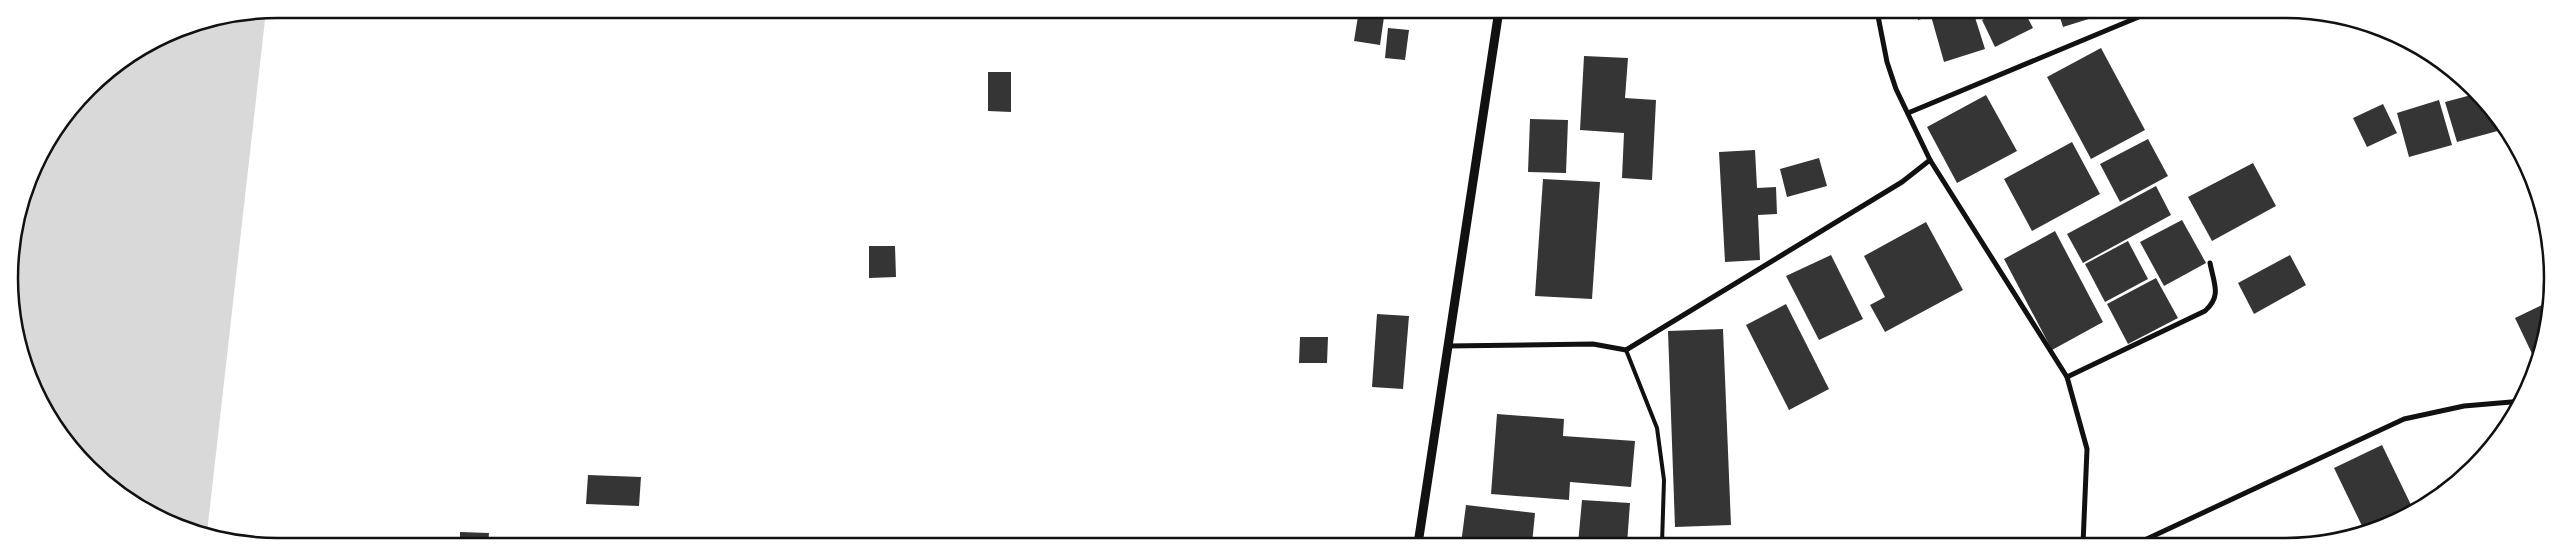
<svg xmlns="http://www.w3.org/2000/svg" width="2562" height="555" viewBox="0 0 2562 555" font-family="'Titillium Web',sans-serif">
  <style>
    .water { fill: #d9d9d9 }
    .building { fill: #353535 }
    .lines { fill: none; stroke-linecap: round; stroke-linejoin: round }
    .service { stroke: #111; stroke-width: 4 }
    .minor { stroke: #111; stroke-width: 5 }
    .tertiary { stroke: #111; stroke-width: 9 }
    .rim { fill: none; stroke: #111; stroke-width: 2.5 }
  </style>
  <rect width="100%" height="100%" fill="#fff"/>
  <!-- water -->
  <polygon class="water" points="266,11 208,524 208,532 143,510 64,441 18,347 9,260 37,158 100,76 175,29"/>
  <!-- building -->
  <g class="building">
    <polygon points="1359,10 1385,10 1380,45 1354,41"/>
    <polygon points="1916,11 1973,11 1985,49 1944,62 1931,16 1918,20"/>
    <polygon points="2000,11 2024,11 2033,28 1995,47 1982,20"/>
    <polygon points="2058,11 2114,11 2063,27"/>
    <polygon points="1388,28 1409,30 1405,60 1385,58"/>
    <polygon points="2101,48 2145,130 2091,159 2047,77"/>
    <polygon points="1584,56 1628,58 1625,98 1656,100 1652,180 1622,178 1624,133 1580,130"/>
    <polygon points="988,72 1011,72 1011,112 988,111"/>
    <polygon points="2475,94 2498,114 2505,129 2457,142 2445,102"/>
    <polygon points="1986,95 2017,151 1957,183 1927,127"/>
    <polygon points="2439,100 2452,145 2409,157 2397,113"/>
    <polygon points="2383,104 2397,133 2367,147 2353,118"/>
    <polygon points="1530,119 1568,120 1566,173 1528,172"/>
    <polygon points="2148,139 2168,176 2120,202 2100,164"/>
    <polygon points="2072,142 2100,194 2032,231 2004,179"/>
    <polygon points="1755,150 1757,188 1776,187 1777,214 1758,215 1760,260 1725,262 1719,152"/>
    <polygon points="1819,158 1827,186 1787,197 1780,169"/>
    <polygon points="2253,163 2276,206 2212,241 2188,197"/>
    <polygon points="1543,179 1600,182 1592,299 1535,296"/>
    <polygon points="2156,186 2171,215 2083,263 2067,234"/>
    <polygon points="2182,220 2206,263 2164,286 2140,242"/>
    <polygon points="1926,222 1963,290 1885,332 1870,305 1885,297 1864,256"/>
    <polygon points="2055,231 2103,322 2052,350 2004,259"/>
    <polygon points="2128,241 2148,279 2105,302 2085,264"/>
    <polygon points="869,246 895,246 896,277 869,278"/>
    <polygon points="1831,255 1863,319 1819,340 1786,276"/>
    <polygon points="2290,255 2306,285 2254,314 2238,283"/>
    <polygon points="2156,278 2178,318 2128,344 2107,304"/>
    <polygon points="2550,301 2551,313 2536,362 2515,318"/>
    <polygon points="1786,304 1829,389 1789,410 1746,325"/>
    <polygon points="1377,314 1409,316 1403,389 1372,387"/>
    <polygon points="1723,329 1731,525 1675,527 1668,331"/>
    <polygon points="1300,337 1328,337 1327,363 1299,363"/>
    <polygon points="1497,414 1564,419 1563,436 1635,441 1631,487 1570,482 1569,500 1491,494"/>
    <polygon points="2382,445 2414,511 2403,519 2364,530 2334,468"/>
    <polygon points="588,475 641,477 639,506 586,504"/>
    <polygon points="2458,478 2459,479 2440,492 2437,486"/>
    <polygon points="1582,500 1630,503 1627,544 1578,544"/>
    <polygon points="1466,505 1535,513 1532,544 1461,544"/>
    <polygon points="460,532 489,533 488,544 460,544"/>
  </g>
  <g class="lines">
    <!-- service -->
    <polyline class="service" points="1626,350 1657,428 1664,480 1662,544"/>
    <!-- minor -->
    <g class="minor">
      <polyline points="1877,11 1887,62 1896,89 1930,160 2067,377 2087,449 2083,544"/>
      <polyline points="1908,113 2153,11"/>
      <polyline points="1447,346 1593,344 1626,350 1902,182 1930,160"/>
      <path d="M2067,377L2205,311C2222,296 2214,284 2210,263"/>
      <polyline points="2136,544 2404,419 2464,406 2523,401"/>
    </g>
    <!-- tertiary -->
    <polyline class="tertiary" points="1418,544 1499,10"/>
  </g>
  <!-- crop -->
  <path d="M0 0H2562V555H0ZM278 18H2284A260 260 0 0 1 2544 278V278A260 260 0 0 1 2284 538H278A260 260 0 0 1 18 278V278A260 260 0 0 1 278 18Z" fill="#fff" fill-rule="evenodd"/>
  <path class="rim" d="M278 18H2284A260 260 0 0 1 2544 278V278A260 260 0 0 1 2284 538H278A260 260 0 0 1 18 278V278A260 260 0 0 1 278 18Z"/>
</svg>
